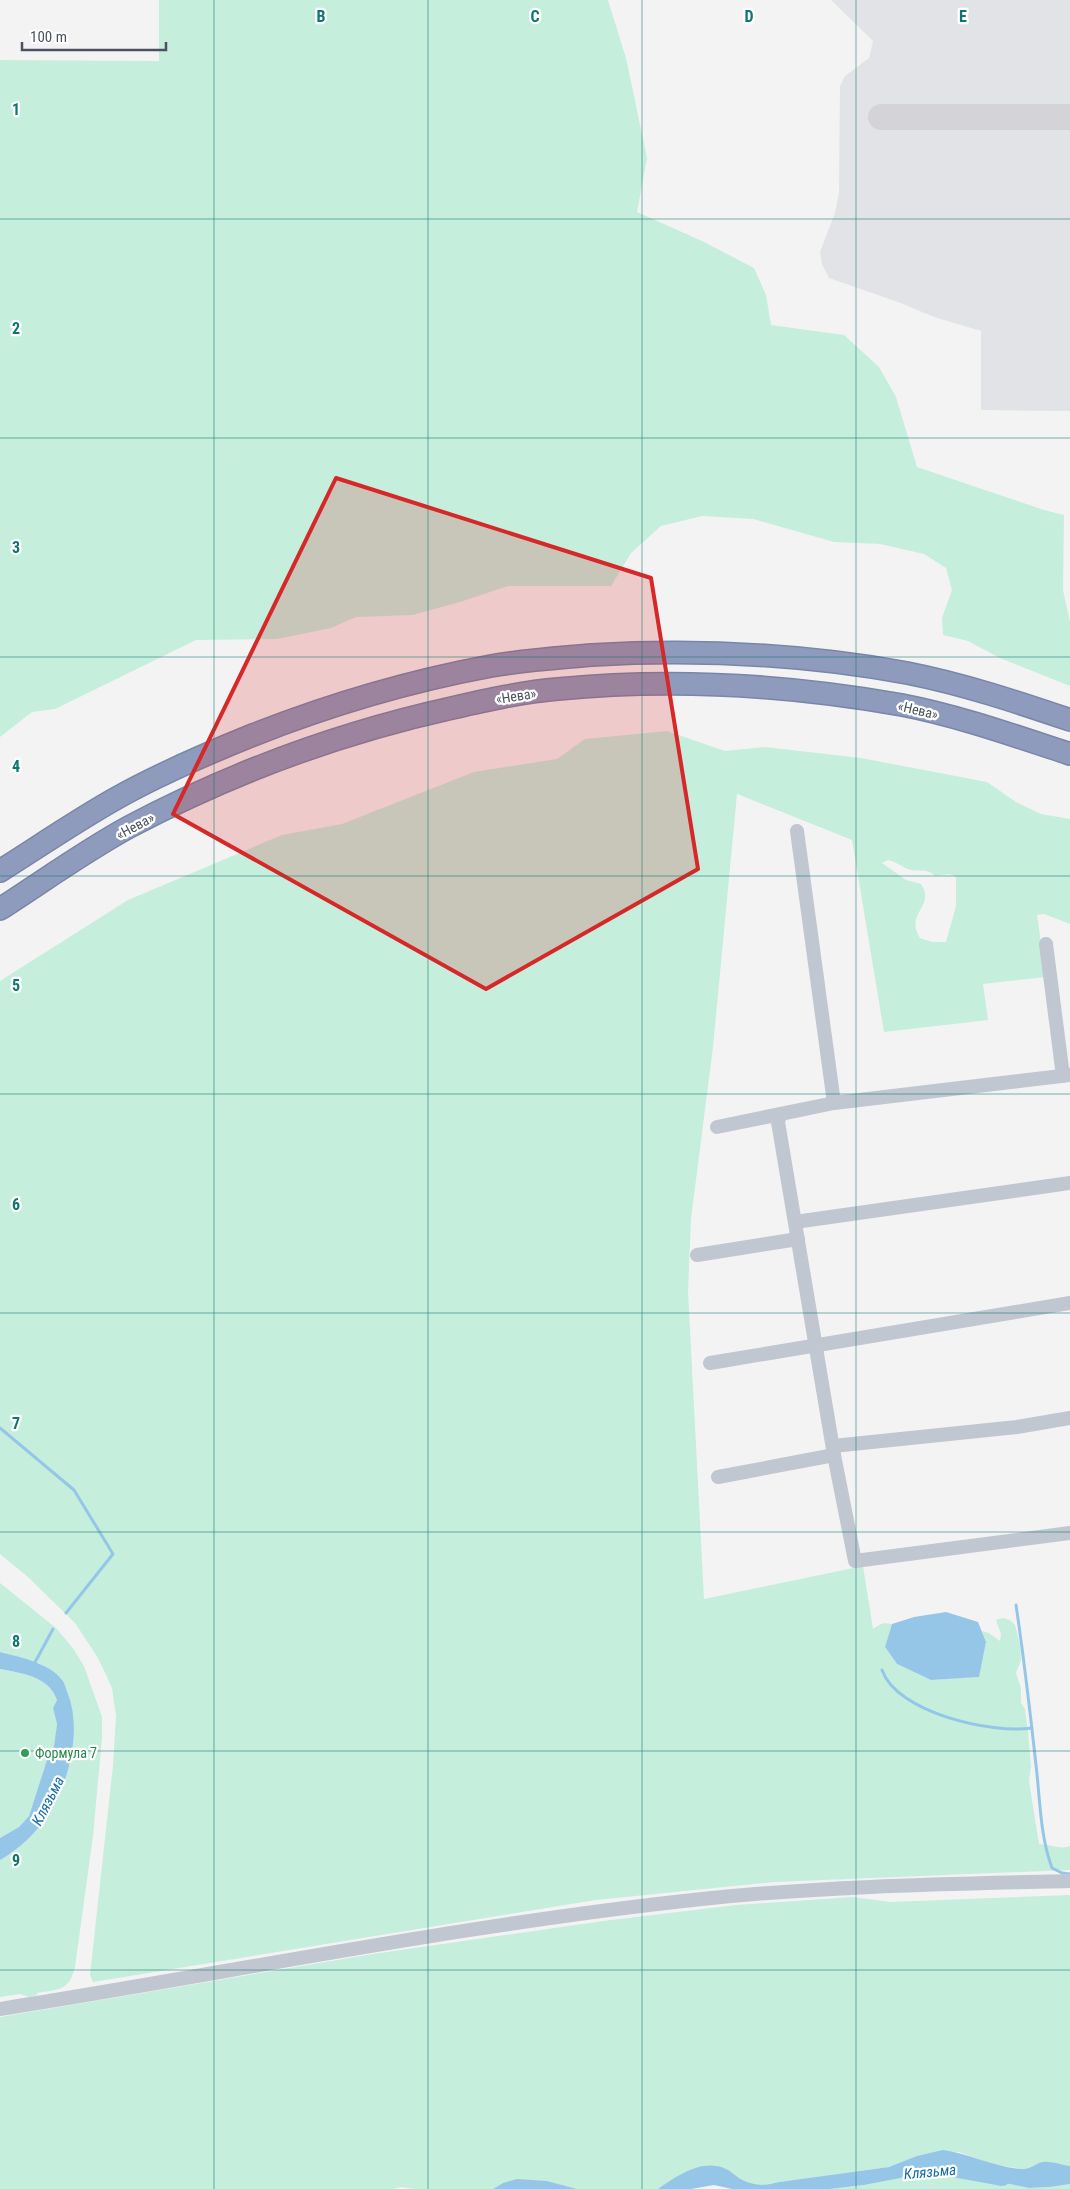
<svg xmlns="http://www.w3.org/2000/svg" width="1070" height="2189" viewBox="0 0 1070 2189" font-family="'Roboto Condensed',sans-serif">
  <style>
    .airport { fill: #e2e3e6 }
    .green { fill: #c5eedd; fill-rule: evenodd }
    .water { fill: #95c6e8 }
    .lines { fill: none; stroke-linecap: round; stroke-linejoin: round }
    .stream { stroke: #95c6e8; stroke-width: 3 }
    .river { stroke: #95c6e8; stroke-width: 18 }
    .taxiway { stroke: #d4d4d8; stroke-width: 26 }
    .highway-casing { stroke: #7986a9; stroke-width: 24 }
    .minor { stroke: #c1c7d0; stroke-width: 14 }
    .highway { stroke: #8e9bbd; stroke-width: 21 }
    .marked { fill: #d62828; fill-opacity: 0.2; stroke: #d62828; stroke-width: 4; stroke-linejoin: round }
    .grid { fill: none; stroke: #0f766e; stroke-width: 1; stroke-opacity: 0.55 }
    .leisure-dot { fill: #2e9e5b; stroke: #fff; stroke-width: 2 }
    .labels { text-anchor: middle; stroke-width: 4.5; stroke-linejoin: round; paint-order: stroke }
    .street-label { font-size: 14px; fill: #4b525f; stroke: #fff }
    .leisure-label { font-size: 14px; fill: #27864d; stroke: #fff; text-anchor: start }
    .water-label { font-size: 15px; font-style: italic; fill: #156ca8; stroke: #fff }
    .grid-label { font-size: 16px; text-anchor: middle; font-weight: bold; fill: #0f766e; stroke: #fff; stroke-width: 4.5; stroke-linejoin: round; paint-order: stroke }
  </style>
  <rect width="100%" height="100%" fill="#f4f3f3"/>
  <!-- airport -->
  <polygon class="airport" points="831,0 1070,0 1070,411 981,410 981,331 934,317 898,302 829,278 822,264 820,252 835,213 839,192 840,86 845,76 869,58 873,41"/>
  <!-- green -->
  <g class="green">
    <polygon points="159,0 608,0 626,58 647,158 637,212 702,241 754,268 766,295 771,325 844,335 879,367 896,397 917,467 1044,510 1064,515 1063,590 1070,622 1070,686 1002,659 968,641 943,635 942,618 952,590 946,568 924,554 880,544 834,542 753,519 702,516 661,526 631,553 611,586 508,586 460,602 412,615 356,617 331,628 277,639 196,640 55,709 32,712 0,737 0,60 159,61"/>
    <path d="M667,731L725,751L765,747L861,758L987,782L1016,802L1041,814L1070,819V924L1044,914L1037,915L1046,977L983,984L988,1020L884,1032L852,840L737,794L713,1047L691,1219L688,1291L704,1599L863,1566L873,1629C880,1624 883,1622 892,1624L885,1647L897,1664L931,1680L978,1677L986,1642L982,1631L989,1633L1000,1641L1001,1634L996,1620L1003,1618L1010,1620L1015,1625L1020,1645L1021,1660L1016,1673L1021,1688V1703L1025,1709L1028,1731L1031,1767L1029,1781L1039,1844C1050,1844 1060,1850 1070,1846V1870L775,1882L596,1900L93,1982L90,1975L113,1765L116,1716L112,1688L98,1658L75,1623L28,1577L0,1554V981L128,900L282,835L342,824L474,772L557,759L585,739ZM888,860C896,862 901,866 908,869C918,873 926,867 935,876L950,874L956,877V906L946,942H932L920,938C904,913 936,907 921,884L906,880L882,863Z"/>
    <path d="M0,1583L56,1628L72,1647L84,1666L102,1717V1738L93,1836L75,1967C69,1991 60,1989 37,1993V1995L29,1997L20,1994L0,1997V1860L48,1815L65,1778L72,1749L48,1669L41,1664L0,1652Z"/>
    <path d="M0,1669C22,1673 49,1676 57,1700L53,1708L57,1724L54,1746L47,1760L29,1816L19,1827L0,1838Z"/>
    <path d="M1070,1895V2166L1050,2162L1036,2165L1030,2169H1022L992,2164L959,2152L929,2154L889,2167L779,2182C755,2188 745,2183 725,2169L669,2182L658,2189H577L547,2181L503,2183L493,2189H415L401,2187L393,2189H0V2017L373,1954L603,1921L736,1905L853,1897L890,1902Z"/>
    <polygon points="946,2169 974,2171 1000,2182 1029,2188 1050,2187 1070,2184 1070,2189 830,2189 864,2185 906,2177 917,2172"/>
  </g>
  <!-- water -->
  <g class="water">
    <polygon points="946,1612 978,1622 986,1642 979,1677 931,1680 897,1664 885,1647 892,1624 914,1617"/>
    <path d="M0,1652C19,1657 50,1663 62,1680C65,1683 66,1690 68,1694C82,1731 69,1783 48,1815C36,1833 19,1849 0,1860V1838L19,1827L29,1816L47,1760L54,1746L57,1724L53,1708L57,1700C49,1676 21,1673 0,1669Z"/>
    <path d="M943,2150C970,2154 994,2167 1022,2169C1031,2170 1035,2163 1043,2162C1051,2161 1062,2165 1070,2166V2184L1050,2187L1029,2188L1000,2182L974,2171L946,2169L917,2172L906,2177L864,2185L830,2189H732L714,2185L691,2189H658C677,2176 702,2158 726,2169C731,2171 734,2175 739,2178C753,2186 764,2186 779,2182L889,2167L917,2156Z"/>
    <polygon points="517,2179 547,2181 577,2189 493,2189 503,2183"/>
  </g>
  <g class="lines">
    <!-- stream -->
    <g class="stream">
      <polyline points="0,1428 74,1490 113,1554 66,1613"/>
      <path d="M1016,1605C1024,1658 1030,1711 1036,1765C1040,1798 1040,1836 1052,1868L1062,1873L1070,1874"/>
      <polyline points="33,1666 53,1629"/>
      <path d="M882,1670C897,1713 992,1734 1032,1728"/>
    </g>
    <!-- river -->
    <polyline class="river" points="947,2167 1002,2177"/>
    <!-- taxiway -->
    <polyline class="taxiway" points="881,117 1070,117"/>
    <!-- highway casing -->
    <g class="highway-casing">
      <g id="highway">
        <path d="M0,871C38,847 76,821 115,799C159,774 206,754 253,735C329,705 410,681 491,666C525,660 559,658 592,655C698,649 803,654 907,673C963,684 1017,702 1070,720"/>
        <path d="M0,909C42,882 85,851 129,827C231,773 339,733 452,708C487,700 522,692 558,689C672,678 789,685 902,705C959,716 1015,736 1070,754"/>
      </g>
    </g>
    <!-- minor -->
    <g class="minor">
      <polyline points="797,831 834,1103"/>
      <polyline points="1046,944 1063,1076"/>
      <polyline points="780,1115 778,1122 834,1455 855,1561 1070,1533"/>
      <polyline points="717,1127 834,1103 1070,1075"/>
      <polyline points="795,1222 1070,1183"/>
      <polyline points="697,1255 798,1239"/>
      <polyline points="710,1363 1070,1303"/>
      <polyline points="833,1446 1017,1427 1070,1418"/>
      <polyline points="718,1477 834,1455"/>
      <path d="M0,2009C234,1972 466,1924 702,1899C824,1886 947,1884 1070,1881"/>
    </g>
    <!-- highway -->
    <use href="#highway" class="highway"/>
  </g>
  <!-- marked area -->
  <path class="marked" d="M336,478L651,578L698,869L486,989L173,814Z"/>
  <!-- grid -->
  <path class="grid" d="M214,0V2189M428,0V2189M642,0V2189M856,0V2189M0,219H1070M0,438H1070M0,657H1070M0,876H1070M0,1094H1070M0,1313H1070M0,1532H1070M0,1751H1070M0,1970H1070"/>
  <!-- markers -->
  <circle class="leisure-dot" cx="25" cy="1753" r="5"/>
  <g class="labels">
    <!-- street labels -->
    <g class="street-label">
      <text transform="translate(516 696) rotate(-9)" y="5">«Нева»</text>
      <text transform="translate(918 710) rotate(13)" y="5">«Нева»</text>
      <text transform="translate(135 826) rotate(-28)" y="5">«Нева»</text>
    </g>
    <!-- leisure labels -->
    <g class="leisure-label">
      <text x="35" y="1758">Формула 7</text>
    </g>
    <!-- water labels -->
    <g class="water-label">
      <text transform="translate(48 1801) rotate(-63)" y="5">Клязьма</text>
      <text transform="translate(930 2172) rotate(-5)" y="5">Клязьма</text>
    </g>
  </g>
  <g class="grid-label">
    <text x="321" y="22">B</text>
    <text x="535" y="22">C</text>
    <text x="749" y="22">D</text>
    <text x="963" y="22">E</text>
    <text x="16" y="115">1</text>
    <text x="16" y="334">2</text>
    <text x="16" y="553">3</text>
    <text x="16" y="772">4</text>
    <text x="16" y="991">5</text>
    <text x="16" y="1210">6</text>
    <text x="16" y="1429">7</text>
    <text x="16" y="1647">8</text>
    <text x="16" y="1866">9</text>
  </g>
  <!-- scale -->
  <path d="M22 42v8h144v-8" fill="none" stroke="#4b525f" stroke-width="2.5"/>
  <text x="30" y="42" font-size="15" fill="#4b525f" stroke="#ffffff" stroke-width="4" paint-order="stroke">100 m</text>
</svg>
